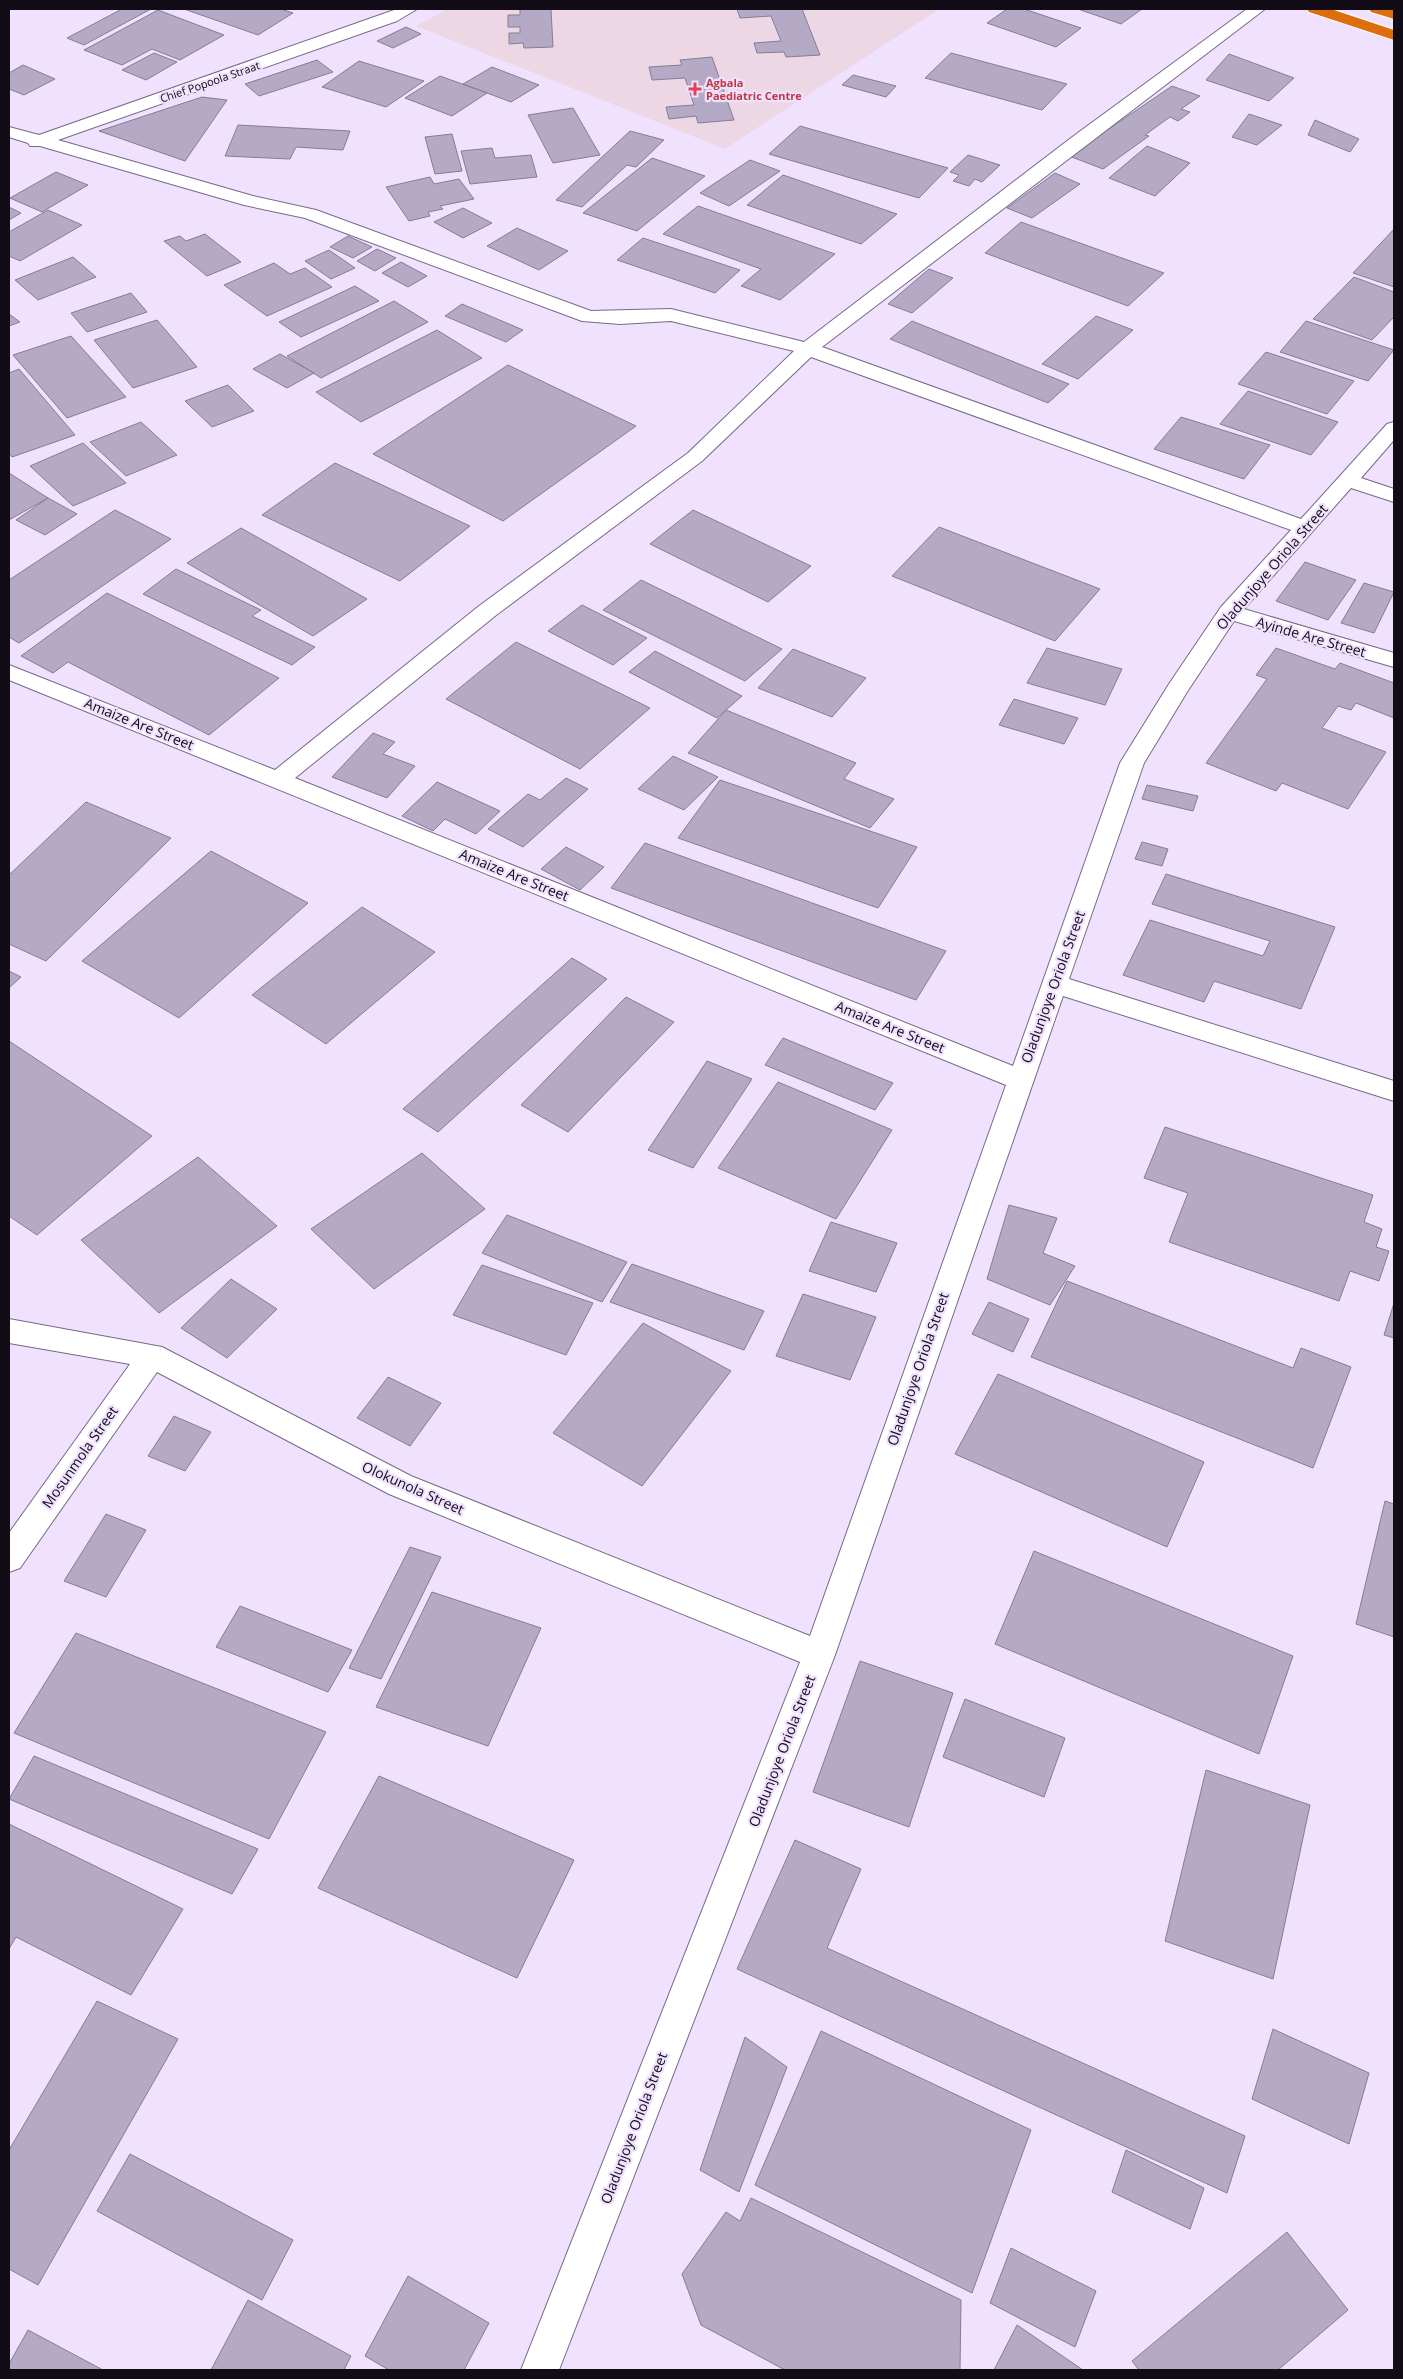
<svg xmlns="http://www.w3.org/2000/svg" width="1403" height="2379" viewBox="0 0 1403 2379" font-family="'Open Sans',sans-serif">
  <style>
    .medical { fill: #edd7e4 }
    .building { fill: #b5aac6; stroke: #867c96 }
    .lines { fill: none; stroke-linecap: round; stroke-linejoin: round }
    .street-casing { stroke: #776a84; stroke-width: 2 }
    .highway-casing { stroke: #fff; stroke-width: 2 }
    .street { fill: #fff; fill-rule: evenodd }
    .highway { fill: #de6d0e; fill-rule: evenodd }
    .health-dot { fill: #e0444e; stroke: #f0e1fe; stroke-width: 2 }
    .labels { text-anchor: middle; stroke-width: 4.5; stroke-linejoin: round; paint-order: stroke }
    .far-street-label { font-size: 11px; fill: #110c16; stroke: #f0e1fe }
    .far-health-label { font-size: 11px; font-weight: bold; fill: #be3a42; stroke: #f0e1fe; text-anchor: start }
    .street-label { font-size: 14px; fill: #110c16; stroke: #f0e1fe }
  </style>
  <rect width="100%" height="100%" fill="#f0e1fe"/>
  <!-- medical -->
  <polygon class="medical" points="447,9 939,9 725,149 416,26"/>
  <!-- building -->
  <g class="building">
    <polygon points="122,9 151,9 84,45 67,38"/>
    <polygon points="184,9 281,9 293,13 258,35"/>
    <polygon points="520,9 551,9 553,47 524,48 523,43 509,44 509,33 520,33 520,27 508,27 508,15 520,15"/>
    <polygon points="737,9 802,9 820,55 786,57 784,52 757,53 754,43 781,41 771,16 740,18"/>
    <polygon points="1007,9 1024,9 1081,28 1056,47 987,23"/>
    <polygon points="1078,9 1142,9 1121,24"/>
    <polygon points="158,10 224,35 180,60 152,49 122,65 84,50"/>
    <polygon points="406,27 421,34 393,48 377,41"/>
    <polygon points="154,53 177,62 146,80 122,70"/>
    <polygon points="951,53 1067,84 1042,110 925,78"/>
    <polygon points="1229,54 1294,78 1269,101 1206,80"/>
    <polygon points="712,57 734,120 698,123 696,116 669,119 666,107 694,105 685,78 652,80 649,67 682,65 680,60"/>
    <polygon points="317,60 333,72 259,96 245,84"/>
    <polygon points="359,61 424,81 386,107 322,87"/>
    <polygon points="23,65 55,79 24,95 9,89 9,73"/>
    <polygon points="492,67 539,85 511,102 463,84"/>
    <polygon points="853,75 896,86 886,97 842,85"/>
    <polygon points="440,76 487,93 452,116 405,98"/>
    <polygon points="1172,86 1200,96 1181,109 1190,112 1178,121 1170,117 1145,135 1149,136 1103,169 1069,156"/>
    <polygon points="202,97 227,100 185,161 99,131"/>
    <polygon points="573,108 600,155 553,163 528,115"/>
    <polygon points="1249,114 1282,125 1257,145 1232,137"/>
    <polygon points="1315,120 1359,139 1350,152 1308,135"/>
    <polygon points="238,125 350,131 343,150 296,147 290,159 225,156"/>
    <polygon points="800,126 948,168 919,198 769,154"/>
    <polygon points="630,131 664,140 636,167 627,165 582,207 556,200"/>
    <polygon points="452,134 462,171 435,174 425,137"/>
    <polygon points="1147,146 1190,163 1155,196 1109,178"/>
    <polygon points="492,148 495,158 531,155 537,177 470,184 461,151"/>
    <polygon points="968,155 1000,165 982,182 975,179 969,186 953,181 959,175 950,172"/>
    <polygon points="652,158 705,176 637,231 583,213"/>
    <polygon points="750,160 780,171 729,206 700,193"/>
    <polygon points="56,172 88,185 42,212 10,198"/>
    <polygon points="1055,173 1080,184 1032,218 1007,208"/>
    <polygon points="783,175 897,214 861,244 747,205"/>
    <polygon points="430,177 434,184 459,179 474,199 440,206 443,209 428,212 430,216 409,221 386,187"/>
    <polygon points="698,206 835,254 780,300 741,286 761,269 663,234"/>
    <polygon points="9,207 21,213 9,220"/>
    <polygon points="463,208 492,223 463,238 434,222"/>
    <polygon points="48,210 82,225 20,261 9,256 9,232"/>
    <polygon points="1021,222 1164,273 1128,306 985,253"/>
    <polygon points="517,228 568,251 539,270 487,246"/>
    <polygon points="1394,229 1394,287 1353,273"/>
    <polygon points="205,234 241,262 207,276 164,241 180,236 186,241"/>
    <polygon points="348,236 372,247 353,258 330,247"/>
    <polygon points="643,238 740,270 715,293 617,260"/>
    <polygon points="377,249 396,258 375,271 357,261"/>
    <polygon points="329,250 355,268 331,279 305,261"/>
    <polygon points="73,257 96,277 38,300 15,280"/>
    <polygon points="401,262 427,276 408,287 382,273"/>
    <polygon points="274,263 290,274 305,268 332,287 267,316 224,285"/>
    <polygon points="929,269 953,278 912,313 888,304"/>
    <polygon points="1354,277 1394,292 1394,317 1372,340 1313,319"/>
    <polygon points="355,286 379,301 301,337 279,322"/>
    <polygon points="131,293 147,312 87,332 71,313"/>
    <polygon points="394,301 428,322 321,378 287,356"/>
    <polygon points="462,304 523,330 506,342 445,316"/>
    <polygon points="9,314 20,322 9,326"/>
    <polygon points="1096,316 1133,330 1078,379 1042,364"/>
    <polygon points="157,320 197,367 133,388 94,340"/>
    <polygon points="912,321 1069,384 1048,403 890,339"/>
    <polygon points="1306,321 1394,350 1368,381 1280,352"/>
    <polygon points="437,330 482,358 361,422 316,392"/>
    <polygon points="71,336 126,397 67,418 13,355"/>
    <polygon points="1266,352 1354,381 1327,414 1238,384"/>
    <polygon points="280,354 314,373 287,388 253,369"/>
    <polygon points="508,365 636,426 503,521 373,454"/>
    <polygon points="19,369 75,435 12,457 9,453 9,373"/>
    <polygon points="228,385 254,411 212,427 185,401"/>
    <polygon points="1248,391 1338,422 1311,455 1220,424"/>
    <polygon points="1181,417 1270,445 1244,479 1154,449"/>
    <polygon points="141,422 177,455 126,476 90,442"/>
    <polygon points="83,443 126,483 73,506 30,466"/>
    <polygon points="335,463 470,526 400,581 262,515"/>
    <polygon points="9,473 48,498 9,520"/>
    <polygon points="48,498 77,514 45,535 16,520"/>
    <polygon points="115,510 171,539 19,643 9,637 9,580"/>
    <polygon points="693,510 811,566 768,602 650,544"/>
    <polygon points="939,527 1100,589 1055,641 892,576"/>
    <polygon points="241,528 367,599 313,636 187,563"/>
    <polygon points="1305,562 1356,580 1328,620 1276,601"/>
    <polygon points="176,569 261,610 252,616 315,647 292,665 143,594"/>
    <polygon points="641,580 782,649 745,681 603,610"/>
    <polygon points="1364,583 1394,592 1374,633 1341,623"/>
    <polygon points="107,593 279,678 209,735 68,662 53,673 21,656"/>
    <polygon points="582,605 647,638 613,665 548,631"/>
    <polygon points="516,642 650,708 580,769 446,699"/>
    <polygon points="1047,648 1122,669 1105,705 1027,683"/>
    <polygon points="1276,648 1335,669 1340,663 1394,683 1394,718 1356,703 1351,710 1338,706 1322,728 1386,752 1348,809 1282,783 1276,791 1206,763 1267,679 1256,675"/>
    <polygon points="793,649 866,678 832,717 758,688"/>
    <polygon points="655,651 742,696 717,718 629,672"/>
    <polygon points="1014,699 1078,718 1064,744 999,725"/>
    <polygon points="726,710 856,763 844,779 894,799 870,828 688,753"/>
    <polygon points="373,733 395,742 383,754 415,766 387,798 332,777"/>
    <polygon points="673,756 718,777 684,810 638,789"/>
    <polygon points="566,778 588,789 523,847 488,829 528,794 540,800"/>
    <polygon points="720,780 917,847 878,908 678,838"/>
    <polygon points="437,782 500,811 476,834 445,819 433,831 402,816"/>
    <polygon points="1147,785 1198,796 1193,811 1142,799"/>
    <polygon points="86,802 171,838 46,961 9,944 9,875"/>
    <polygon points="1142,842 1168,849 1162,866 1135,859"/>
    <polygon points="645,843 946,951 916,1000 611,888"/>
    <polygon points="566,847 604,867 580,890 541,869"/>
    <polygon points="211,851 308,903 179,1018 82,961"/>
    <polygon points="1166,874 1335,927 1301,1009 1214,981 1204,1002 1123,975 1150,920 1263,956 1270,941 1152,904"/>
    <polygon points="362,907 435,952 326,1044 252,995"/>
    <polygon points="572,958 607,979 438,1132 403,1109"/>
    <polygon points="9,971 21,977 9,988"/>
    <polygon points="626,997 674,1022 568,1132 521,1105"/>
    <polygon points="783,1038 893,1083 875,1110 765,1065"/>
    <polygon points="9,1041 152,1136 37,1235 9,1216"/>
    <polygon points="707,1061 752,1079 693,1168 648,1150"/>
    <polygon points="778,1082 892,1130 836,1219 718,1168"/>
    <polygon points="1165,1127 1373,1195 1364,1222 1382,1229 1376,1247 1389,1251 1379,1281 1350,1271 1339,1301 1169,1242 1188,1193 1144,1178"/>
    <polygon points="422,1153 485,1209 374,1289 311,1229"/>
    <polygon points="198,1157 277,1226 159,1313 81,1240"/>
    <polygon points="1009,1205 1057,1218 1043,1253 1075,1266 1050,1305 987,1279"/>
    <polygon points="507,1215 627,1262 602,1302 482,1253"/>
    <polygon points="831,1222 897,1243 876,1292 809,1271"/>
    <polygon points="632,1264 764,1311 744,1350 610,1302"/>
    <polygon points="482,1265 593,1303 566,1355 453,1315"/>
    <polygon points="231,1279 277,1309 227,1358 181,1328"/>
    <polygon points="1067,1281 1293,1368 1301,1348 1351,1367 1313,1468 1031,1357"/>
    <polygon points="803,1294 876,1317 850,1380 776,1356"/>
    <polygon points="989,1302 1029,1319 1013,1352 972,1334"/>
    <polygon points="1394,1303 1394,1338 1384,1335"/>
    <polygon points="643,1323 731,1371 642,1486 553,1433"/>
    <polygon points="998,1374 1204,1462 1167,1547 955,1454"/>
    <polygon points="388,1377 441,1403 410,1446 357,1418"/>
    <polygon points="174,1416 211,1432 185,1471 148,1456"/>
    <polygon points="1385,1501 1394,1504 1394,1637 1356,1624"/>
    <polygon points="106,1514 146,1530 106,1597 64,1581"/>
    <polygon points="410,1547 441,1557 381,1679 349,1668"/>
    <polygon points="1034,1551 1293,1656 1259,1754 995,1644"/>
    <polygon points="432,1592 541,1628 488,1746 376,1707"/>
    <polygon points="240,1606 352,1650 328,1692 216,1647"/>
    <polygon points="76,1633 326,1732 269,1839 14,1733"/>
    <polygon points="860,1661 953,1693 909,1827 813,1792"/>
    <polygon points="965,1699 1065,1738 1044,1797 943,1757"/>
    <polygon points="34,1756 258,1849 232,1894 9,1799"/>
    <polygon points="1206,1770 1310,1805 1273,1979 1165,1941"/>
    <polygon points="379,1776 574,1860 517,1978 318,1888"/>
    <polygon points="9,1824 183,1909 131,1995 16,1937 9,1949"/>
    <polygon points="795,1840 861,1869 827,1948 1245,2136 1227,2193 737,1969"/>
    <polygon points="97,2001 178,2039 38,2285 9,2269 9,2150"/>
    <polygon points="1273,2029 1369,2073 1349,2144 1252,2099"/>
    <polygon points="821,2031 1031,2130 972,2293 755,2185"/>
    <polygon points="745,2037 787,2067 739,2192 700,2170"/>
    <polygon points="1126,2150 1204,2188 1190,2229 1112,2192"/>
    <polygon points="130,2154 293,2240 262,2300 97,2211"/>
    <polygon points="751,2198 961,2300 960,2370 785,2370 701,2325 682,2274 726,2212 740,2221"/>
    <polygon points="1287,2232 1348,2310 1278,2370 1139,2370 1132,2361"/>
    <polygon points="1011,2248 1096,2291 1075,2347 990,2303"/>
    <polygon points="408,2276 489,2323 464,2370 389,2370 365,2356"/>
    <polygon points="248,2300 351,2356 344,2370 211,2370"/>
    <polygon points="1017,2325 1083,2370 994,2370"/>
    <polygon points="28,2330 103,2370 9,2370 9,2364"/>
  </g>
  <g class="lines">
    <!-- street casing -->
    <g class="street-casing">
      <path id="street" d="M397,9H417L397,21L58,140L253,196L316,210L591,311L671,309L804,342L1075,135L1247,9H1265L822,347L1301,519L1387,424L1394,422V440L1361,478L1394,489V502L1351,488L1244,609L1394,653V667L1234,621L1187,692L1144,763L1069,979L1394,1081V1101L1063,996L835,1655L559,2370H521L800,1662L389,1494L157,1372L20,1568L9,1572V1533L130,1364L9,1343V1319L162,1347L411,1476L810,1636L1006,1085L9,680V665L275,770L479,606L688,453L794,351L671,321L620,324L582,321L305,218L244,205L40,146H30L28,143L9,137V127L39,135ZM811,357L1291,530L1221,607L1169,684L1120,763L1013,1066L295,778L495,616L702,461Z"/>
    </g>
    <!-- highway casing -->
    <g class="highway-casing">
      <g id="highway">
        <polygon points="1307,9 1331,9 1394,30 1394,40 1309,12"/>
        <polygon points="1369,9 1394,9 1394,19 1371,12"/>
      </g>
    </g>
    <!-- street -->
    <use href="#street" class="street"/>
    <!-- highway -->
    <use href="#highway" class="highway"/>
  </g>
  <!-- markers -->
  <path class="health-dot" d="M692.5 81.5h5v5h5v5h-5v5h-5v-5h-5v-5h5z"/>
  <g class="labels">
    <!-- far-street labels -->
    <g class="far-street-label">
      <text transform="translate(210 82) rotate(-19)" y="4">Chief Popoola Straat</text>
    </g>
    <!-- far-health labels -->
    <g class="far-health-label">
      <text x="706" y="87">Agbala<tspan x="706" dy="13">Paediatric Centre</tspan></text>
    </g>
    <!-- street labels -->
    <g class="street-label">
      <text transform="translate(1272 567) rotate(-49)" y="5">Oladunjoye Oriola Street</text>
      <text transform="translate(1311 637) rotate(16)" y="5">Ayinde Are Street</text>
      <text transform="translate(139 724) rotate(22)" y="5">Amaize Are Street</text>
      <text transform="translate(514 875) rotate(22)" y="5">Amaize Are Street</text>
      <text transform="translate(1053 987) rotate(-70)" y="5">Oladunjoye Oriola Street</text>
      <text transform="translate(890 1027) rotate(22)" y="5">Amaize Are Street</text>
      <text transform="translate(918 1369) rotate(-71)" y="5">Oladunjoye Oriola Street</text>
      <text transform="translate(80 1457) rotate(-55)" y="5">Mosunmola Street</text>
      <text transform="translate(413 1488) rotate(24)" y="5">Olokunola Street</text>
      <text transform="translate(782 1751) rotate(-69)" y="5">Oladunjoye Oriola Street</text>
      <text transform="translate(634 2128) rotate(-69)" y="5">Oladunjoye Oriola Street</text>
    </g>
  </g>
  <!-- border -->
  <rect width="1403" height="2379" fill="none" stroke="#110c16" stroke-width="20"/>
</svg>
